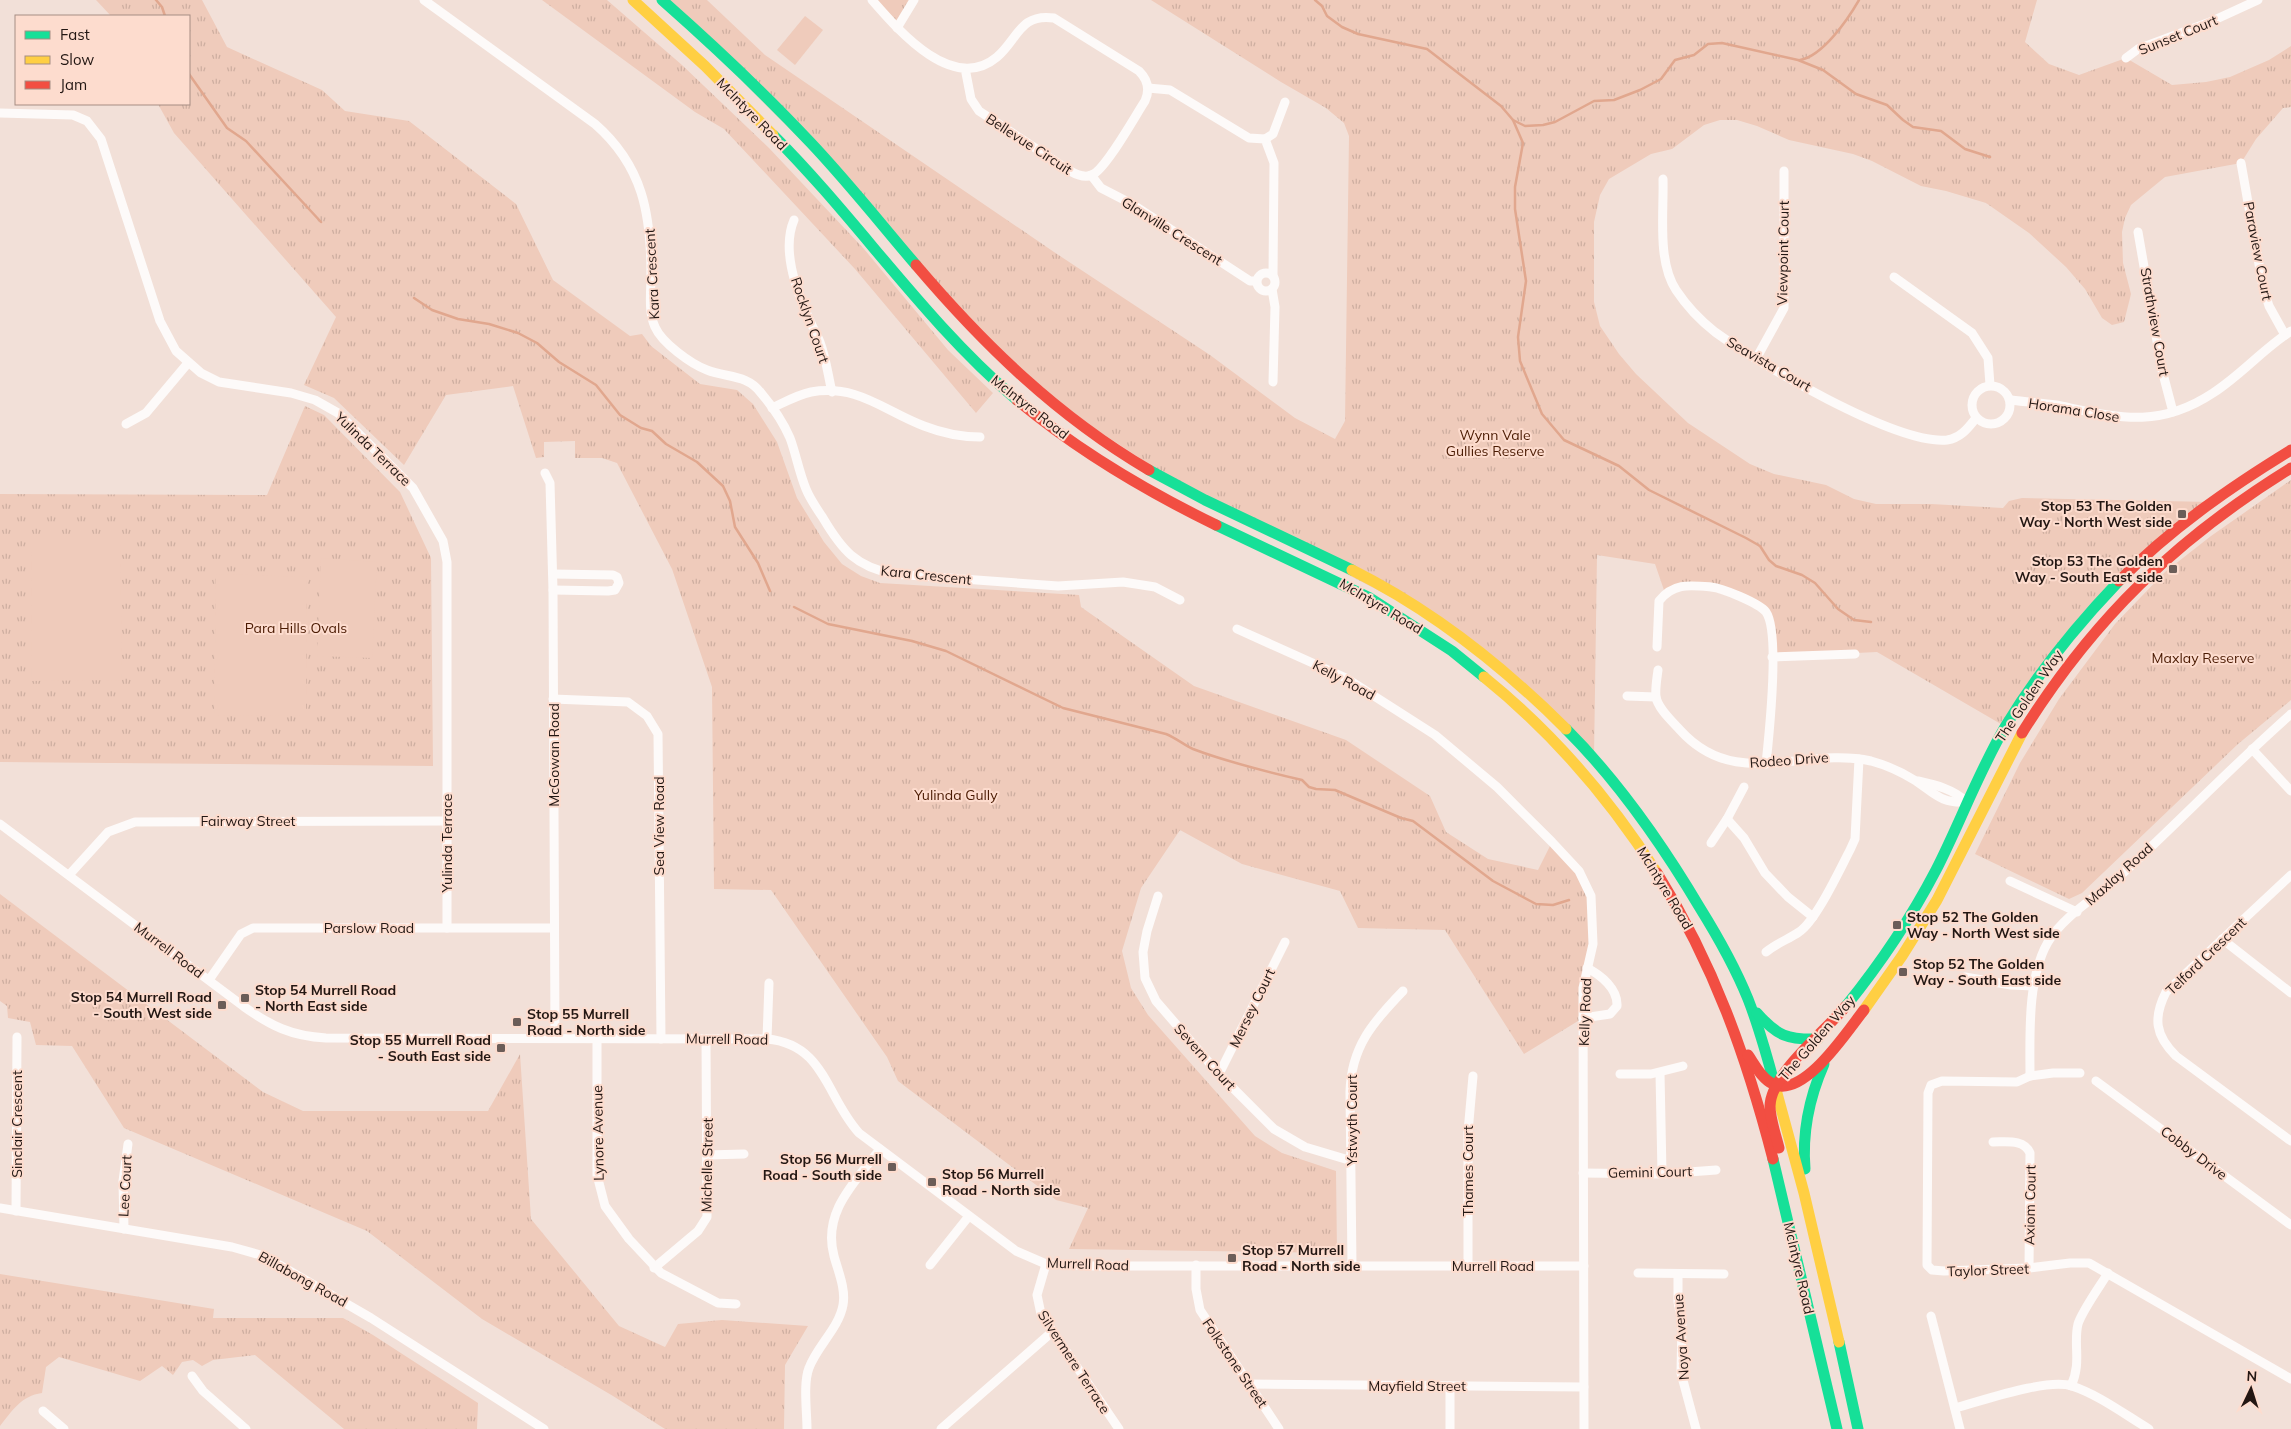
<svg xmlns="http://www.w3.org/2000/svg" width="2291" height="1429" viewBox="0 0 2291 1429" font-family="Mulish,sans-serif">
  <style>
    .grass { fill: url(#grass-tufts) }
    .garden { fill: #efcbbb }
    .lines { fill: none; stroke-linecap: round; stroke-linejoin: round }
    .stream { stroke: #e1a78e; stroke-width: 2.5 }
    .street { stroke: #fdfaf9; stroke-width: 9 }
    .fast { stroke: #16e098; stroke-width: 11 }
    .slow { stroke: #ffcf43; stroke-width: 11 }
    .jam { stroke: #f24e42; stroke-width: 11 }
    .poi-dot { fill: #6b5d58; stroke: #fddcce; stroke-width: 2 }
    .labels { text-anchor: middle; stroke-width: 4; stroke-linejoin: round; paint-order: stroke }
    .street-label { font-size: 14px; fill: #231713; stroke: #fddcce }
    .park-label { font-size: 14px; fill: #4a1a02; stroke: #fddcce }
    .poi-label { font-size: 14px; font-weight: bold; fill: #231713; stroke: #fddcce; text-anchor: start }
  </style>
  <defs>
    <pattern id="grass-tufts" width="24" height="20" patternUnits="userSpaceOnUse" patternTransform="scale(1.25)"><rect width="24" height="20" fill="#efcbbb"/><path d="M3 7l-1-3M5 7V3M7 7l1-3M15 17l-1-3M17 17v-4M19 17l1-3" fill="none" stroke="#cdaea0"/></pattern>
  </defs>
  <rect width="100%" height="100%" fill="#f2e0d8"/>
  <!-- grass -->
  <g class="grass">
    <polygon points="96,0 202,0 227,47 322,90 345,111 409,121 516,204 553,280 630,336 642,334 651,346 700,384 737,390 753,404 777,442 797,498 824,542 842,564 861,576 880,583 1079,595 1081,607 1194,686 1346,740 1430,796 1446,832 1488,859 1538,870 1552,842 1579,871 1593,905 1583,1018 1524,1054 1445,930 1358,928 1340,891 1242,864 1180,830 1141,888 1122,951 1131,988 1148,1015 1255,1136 1282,1153 1336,1171 1337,1253 1069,1249 1088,1208 1056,1200 898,1081 887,1057 771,890 714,889 712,687 672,569 617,463 602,458 575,458 575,441 544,442 544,457 536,458 513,386 446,395 404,465 334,398 304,385 336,317 174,133 158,104 189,104 189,16 111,16"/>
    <polygon points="542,0 607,0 682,65 769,148 864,249 948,350 993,393 976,413 855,269 724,129 695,112"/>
    <polygon points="662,0 707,0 765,55 1054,252 1210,355 1295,418 1335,439 1345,421 1349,136 1344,123 1326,108 1281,82 1151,0 2037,0 2025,42 2049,64 2079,75 2126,58 2172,85 2206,82 2230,77 2269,60 2291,46 2291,107 2283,108 2256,139 2241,163 2165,177 2131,205 2125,218 2122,232 2123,263 2131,294 2124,322 2112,325 2102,318 2085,289 2066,267 2029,233 1986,203 1946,191 1921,186 1872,161 1853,154 1789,140 1757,126 1737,120 1720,120 1704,125 1672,149 1651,154 1609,179 1600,195 1594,222 1594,302 1600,326 1619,354 1636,374 1688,423 1750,464 1774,474 1826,485 1854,499 1876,504 1931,504 2003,508 2009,501 2022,498 2211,502 2104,598 2006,727 1877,652 1772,657 1772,631 1758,605 1693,585 1665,593 1655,564 1597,555 1594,757 1441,623 1204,500 1031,387 853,193"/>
    <polygon points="872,0 914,0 897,28"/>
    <polygon points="305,406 324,415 400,492 431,558 433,766 0,762 0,494 267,495"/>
    <polygon points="2291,480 2291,700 2238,744 2082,893 2069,899 1975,854 2020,763 2059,699 2115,624 2165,572 2211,536"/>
    <polygon points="0,894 263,1092 303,1111 488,1111 520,1054 531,1219 619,1326 665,1347 678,1324 722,1320 808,1326 785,1365 784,1429 665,1429 613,1396 482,1319 367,1231 124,1128 72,1046 36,1045 30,1022 8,1018 7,1006 0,1001"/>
    <path d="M0,1274L214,1309L213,1318H343L373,1335L478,1403L477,1429H344L255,1355L213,1360L202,1366L193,1360L182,1362L173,1375L162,1366L140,1381L59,1357L46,1367L42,1393C21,1396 13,1410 0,1426Z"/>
  </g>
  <!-- garden -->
  <g class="garden">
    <polygon points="805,16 823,30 795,65 777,50"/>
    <polygon points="32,539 120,539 122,680 31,681"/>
    <polygon points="321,558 377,562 372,658 317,656"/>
    <polygon points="216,574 307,577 306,716 214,715"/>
  </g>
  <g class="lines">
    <!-- stream -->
    <g class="stream">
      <polyline points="156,0 162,7 165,16"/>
      <polyline points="1315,0 1322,6 1327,16 1342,27 1358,34 1427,49 1501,106 1513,120 1525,126 1543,125 1555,122 1594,101 1614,100 1640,90 1661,79 1675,60 1694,55 1708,44 1722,43 1798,60 1823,70 1856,94 1887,105 1903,120 1913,127 1941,131 1965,149 1990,157"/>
      <path d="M1800,60C1823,56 1848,19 1859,0"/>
      <polyline points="189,74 227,128 246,141 321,222"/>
      <polyline points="1513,120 1523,143 1515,187 1515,209 1526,281 1518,337 1520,361 1542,414 1564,440 1619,466 1649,490 1746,538 1760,546 1769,560 1776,566 1802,575 1815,583 1838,609 1854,620 1871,622"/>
      <polyline points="414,298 432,310 458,319 489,324 518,333 537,343 559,362 596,385 620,415 641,428 652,431 666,444 697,462 723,486 730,501 735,527 758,563 770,591"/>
      <path d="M794,607L828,624L912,641L946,651L1063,708L1166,734C1176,738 1184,745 1193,749C1227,762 1268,772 1302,780L1309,787L1316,789L1335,790L1401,818L1413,821L1493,881L1536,904L1553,905L1569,900"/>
    </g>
    <!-- street -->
    <g class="street">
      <path d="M424,0L595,124C643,166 651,214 651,275C651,291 648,312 655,327C662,343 691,364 707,370C727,378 747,374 761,393C772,406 783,422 790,438C796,454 799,472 806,489C810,499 817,509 823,518C842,550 856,567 894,574L1058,586L1123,582L1155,587L1180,600"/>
      <path d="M872,0C899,31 953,94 997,57C1018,39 1020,13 1054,18L1139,71C1148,80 1150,90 1145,101C1135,116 1106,169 1092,175C1085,178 1077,175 1070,171L979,111L971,99L965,68"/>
      <polyline points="897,28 914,0"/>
      <polyline points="2126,58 2138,49 2210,22 2258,0"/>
      <polyline points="1148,88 1170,90 1249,138 1265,139 1274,163 1273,276"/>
      <polyline points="0,113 73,115 87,121 101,139 160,321 176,351 201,373 219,382 291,393 315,400 338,413 413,488 443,541 447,562 447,928"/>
      <polyline points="1265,139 1273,134 1285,102"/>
      <polyline points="2241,163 2263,287 2269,306 2285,335"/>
      <polyline points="1091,175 1101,188 1132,204 1250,281 1256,281"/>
      <path d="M1663,179C1664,213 1657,261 1676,290C1686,305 1701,321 1715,332C1758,363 1896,445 1947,440C1961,438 1968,428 1976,418"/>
      <path d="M794,220C782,248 795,287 807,314C811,324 816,333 820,342C826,358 828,375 832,392"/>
      <polyline points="2138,232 2162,370 2173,412"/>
      <circle cx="1266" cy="282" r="9"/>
      <polyline points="1894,277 1972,333 1988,358 1990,385"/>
      <polyline points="1272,289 1275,307 1273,382"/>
      <polyline points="1756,359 1784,308 1784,171"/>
      <circle cx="1991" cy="405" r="19"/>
      <path d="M2011,400C2026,402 2041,403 2056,405C2116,417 2157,430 2213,393C2241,375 2263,349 2291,331"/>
      <path d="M772,408C785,402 797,395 811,392C858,384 884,411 924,426C942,433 961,437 980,437"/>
      <polyline points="126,424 146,413 188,363"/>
      <polyline points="545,473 550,483 553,590 555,1038"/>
      <polyline points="553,574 613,575 617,577 619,583 615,590 608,591 553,590"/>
      <polyline points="1237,629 1346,678 1435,735 1497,787 1552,842 1579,871 1591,896 1593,944 1583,988 1584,1429"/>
      <path d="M1657,647L1659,601C1673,583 1689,585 1711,587C1722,588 1759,603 1766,612C1780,632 1769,736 1766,764"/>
      <polyline points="1772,657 1855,654"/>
      <path d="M1658,670C1657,678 1655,689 1656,697C1658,709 1673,722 1680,730C1736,792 1802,746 1871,761C1886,765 1903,773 1916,781C1935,794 1942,804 1967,802"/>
      <polyline points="1627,696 1656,697"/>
      <polyline points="553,699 628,702 647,716 658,734 661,1039"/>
      <polyline points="2252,749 2291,791"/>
      <path d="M1918,781C1936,785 1953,789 1967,802"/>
      <polyline points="1727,819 1744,838 1765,873 1788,897 1813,917"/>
      <path d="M0,824L243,1006C271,1026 291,1036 326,1038L767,1039C825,1044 826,1097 859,1133L1016,1251L1046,1264L1095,1266H1584"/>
      <polyline points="1711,843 1727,819 1744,787"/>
      <polyline points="69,875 108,832 135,822 447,821"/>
      <path d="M2291,875L2166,992C2153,1018 2155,1035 2176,1056L2291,1141"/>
      <polyline points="2010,881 2077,912"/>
      <polyline points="1158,896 1147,931 1143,952 1145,978 1156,1001 1219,1074 1274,1129 1305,1147 1352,1161"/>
      <polyline points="2222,939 2291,993"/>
      <path d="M1766,952C1777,943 1789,939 1799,932C1816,921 1840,869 1850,850L1855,839L1859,759"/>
      <polyline points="1965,977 2011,985 2034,986"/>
      <polyline points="209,980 241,934 253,928 554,928"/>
      <path d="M1583,1018L1610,1014L1617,1006C1618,989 1601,975 1587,968"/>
      <polyline points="597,1039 597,1175 605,1206 629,1239 661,1273 718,1303 736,1304"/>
      <polyline points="767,1039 769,983"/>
      <polyline points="1660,1073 1662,1174"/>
      <polyline points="2080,1073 2053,1073 2030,1076 2017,1082 1942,1081 1931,1085 1928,1093 1927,1265 1932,1270 1944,1271 2029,1268 2070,1263 2089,1263 2291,1379"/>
      <polyline points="1219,1074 1285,942"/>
      <polyline points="1620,1074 1651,1074 1683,1066"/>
      <path d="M2030,1076C2030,1036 2027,978 2048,942C2064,915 2097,897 2120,876C2178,823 2232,766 2291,714"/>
      <polyline points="2096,1081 2291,1225"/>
      <path d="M1993,1142C2007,1142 2024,1139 2030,1153L2029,1268"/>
      <polyline points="707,1155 744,1154"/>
      <polyline points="1583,1173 1662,1174 1716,1170"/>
      <polyline points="0,1208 232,1247 264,1256 371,1318 544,1429"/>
      <polyline points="16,1211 17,1037"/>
      <polyline points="124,1229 123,1181 128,1144"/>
      <polyline points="1046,1264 1037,1295 1041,1314 1119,1429"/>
      <polyline points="930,1265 969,1216"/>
      <polyline points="1196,1265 1196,1289 1200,1310 1279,1429"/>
      <path d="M1352,1266L1350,1092C1351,1047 1373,1022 1403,991"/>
      <polyline points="1468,1266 1468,1132 1473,1076"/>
      <polyline points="654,1268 698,1231 707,1217 706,1039"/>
      <polyline points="1638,1273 1724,1274"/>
      <polyline points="1678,1274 1678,1302 1682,1323 1681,1373 1696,1429"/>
      <polyline points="1931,1316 1960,1429"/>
      <polyline points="192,1376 203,1391 246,1429"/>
      <polyline points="1249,1384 1584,1387"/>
      <polyline points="1450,1386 1450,1429"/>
      <path d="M2071,1386C2082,1363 2073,1344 2078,1324C2082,1311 2100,1286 2108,1273"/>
      <path d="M1955,1408C1982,1401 2046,1378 2072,1386C2099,1395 2124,1414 2149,1429"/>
      <polyline points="43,1411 64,1429"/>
      <path d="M807,1429C807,1412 803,1383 809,1368C817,1346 839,1328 843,1305C846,1289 838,1271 834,1256C822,1212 855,1182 880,1149"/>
      <polyline points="941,1429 1052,1332"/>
    </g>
    <!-- fast -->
    <g class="fast">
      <path d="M662,0C713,45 763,92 810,142C847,181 881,224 916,265"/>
      <path d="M773,135C858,220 925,322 1017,400"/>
      <polyline points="1149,470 1205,500 1352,570"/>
      <polyline points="1216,525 1370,598 1452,651 1484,677"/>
      <path d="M1566,729C1619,782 1662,844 1700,908C1718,937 1735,967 1748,999C1759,1027 1767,1056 1775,1086"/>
      <path d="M1846,1006C1880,964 1911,918 1936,870C1960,823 1978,773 2005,727C2037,674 2076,626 2119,581"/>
      <path d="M1757,1013C1777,1036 1788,1040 1818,1039"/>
      <polyline points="1773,1159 1837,1429"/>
      <path d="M1805,1169C1802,1132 1809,1098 1824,1064"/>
      <polyline points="1839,1342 1858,1429"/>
    </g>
    <!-- slow -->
    <g class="slow">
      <polyline points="633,0 705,66 773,135"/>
      <path d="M1352,570C1432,610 1503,666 1566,729"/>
      <path d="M1484,677C1552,732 1610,799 1657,873"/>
      <polyline points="1864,1010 1902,956 1937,900 2022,733"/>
      <polyline points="1775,1086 1804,1193 1839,1342"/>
    </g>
    <!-- jam -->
    <g class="jam">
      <path d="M916,265C984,345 1057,416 1149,470"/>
      <path d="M1017,400C1077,450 1146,491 1216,525"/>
      <path d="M2119,581C2170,529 2229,488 2291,450"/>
      <path d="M2022,733C2093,619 2176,539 2291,468"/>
      <path d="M1657,873C1714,965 1746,1055 1773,1159"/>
      <path d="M1748,1055C1755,1065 1762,1079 1773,1084C1804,1099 1848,1030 1864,1010"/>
      <path d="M1779,1148C1776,1135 1770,1119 1770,1106C1771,1073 1826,1031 1846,1006"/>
    </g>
  </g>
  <!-- markers -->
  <g class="poi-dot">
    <rect x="2177" y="509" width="10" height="10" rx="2.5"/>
    <rect x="2168" y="564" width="10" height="10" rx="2.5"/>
    <rect x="1892" y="920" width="10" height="10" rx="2.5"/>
    <rect x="1898" y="967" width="10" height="10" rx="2.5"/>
    <rect x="240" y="993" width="10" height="10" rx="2.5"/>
    <rect x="217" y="1000" width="10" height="10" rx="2.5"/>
    <rect x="512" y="1017" width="10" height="10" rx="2.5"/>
    <rect x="496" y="1043" width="10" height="10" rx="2.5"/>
    <rect x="887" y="1162" width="10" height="10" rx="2.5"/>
    <rect x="927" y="1177" width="10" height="10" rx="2.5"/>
    <rect x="1227" y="1253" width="10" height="10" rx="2.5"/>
  </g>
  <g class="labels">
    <!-- street labels -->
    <g class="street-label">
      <text transform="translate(2178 35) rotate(-22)" y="5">Sunset Court</text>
      <text transform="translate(752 114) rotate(46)" y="5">McIntyre Road</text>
      <text transform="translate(1029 144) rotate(33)" y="5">Bellevue Circuit</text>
      <text transform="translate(1172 231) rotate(32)" y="5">Glanville Crescent</text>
      <text transform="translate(2258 251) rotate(79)" y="5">Paraview Court</text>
      <text transform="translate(1783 253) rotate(-89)" y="5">Viewpoint Court</text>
      <text transform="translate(652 274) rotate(-93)" y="5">Kara Crescent</text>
      <text transform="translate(810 320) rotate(71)" y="5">Rocklyn Court</text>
      <text transform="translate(2155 322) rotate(80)" y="5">Strathview Court</text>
      <text transform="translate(1769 364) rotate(30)" y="5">Seavista Court</text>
      <text transform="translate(1030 407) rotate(38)" y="5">McIntyre Road</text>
      <text transform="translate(2074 410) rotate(9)" y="5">Horama Close</text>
      <text transform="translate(373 449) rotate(44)" y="5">Yulinda Terrace</text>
      <text transform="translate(926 575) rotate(6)" y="5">Kara Crescent</text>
      <text transform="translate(1381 606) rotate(31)" y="5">McIntyre Road</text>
      <text transform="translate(1344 680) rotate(28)" y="5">Kelly Road</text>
      <text transform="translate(2029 696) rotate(-56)" y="5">The Golden Way</text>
      <text transform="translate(554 755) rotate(-90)" y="5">McGowan Road</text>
      <text transform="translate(1789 760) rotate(-4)" y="5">Rodeo Drive</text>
      <text x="248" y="826">Fairway Street</text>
      <text transform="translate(659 826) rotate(-90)" y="5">Sea View Road</text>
      <text transform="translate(447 843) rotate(-90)" y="5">Yulinda Terrace</text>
      <text transform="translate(2119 874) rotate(-42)" y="5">Maxlay Road</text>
      <text transform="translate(1665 888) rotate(59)" y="5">McIntyre Road</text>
      <text x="369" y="933">Parslow Road</text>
      <text transform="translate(169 950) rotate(37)" y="5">Murrell Road</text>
      <text transform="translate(2206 956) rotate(-44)" y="5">Telford Crescent</text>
      <text transform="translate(1252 1008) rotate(-64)" y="5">Mersey Court</text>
      <text transform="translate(1585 1012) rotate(-88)" y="5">Kelly Road</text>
      <text transform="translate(1817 1038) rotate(-49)" y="5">The Golden Way</text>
      <text transform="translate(727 1039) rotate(1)" y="5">Murrell Road</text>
      <text transform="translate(1205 1057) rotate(48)" y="5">Severn Court</text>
      <text transform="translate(1352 1120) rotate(-90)" y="5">Ystwyth Court</text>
      <text transform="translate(17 1124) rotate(-90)" y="5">Sinclair Crescent</text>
      <text transform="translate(598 1133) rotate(-91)" y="5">Lynore Avenue</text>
      <text transform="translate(2194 1153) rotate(37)" y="5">Cobby Drive</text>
      <text transform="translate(707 1165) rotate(-89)" y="5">Michelle Street</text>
      <text transform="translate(1468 1171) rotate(-90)" y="5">Thames Court</text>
      <text transform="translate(1650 1172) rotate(-1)" y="5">Gemini Court</text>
      <text transform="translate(125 1186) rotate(-87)" y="5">Lee Court</text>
      <text transform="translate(2030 1205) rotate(-89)" y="5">Axiom Court</text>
      <text transform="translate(1088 1264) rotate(2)" y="5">Murrell Road</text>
      <text x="1493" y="1271">Murrell Road</text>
      <text transform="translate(1799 1268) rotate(77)" y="5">McIntyre Road</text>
      <text transform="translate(1988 1270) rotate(-2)" y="5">Taylor Street</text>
      <text transform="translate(303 1279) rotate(29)" y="5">Billabong Road</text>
      <text transform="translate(1681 1337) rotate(-94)" y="5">Noya Avenue</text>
      <text transform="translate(1074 1362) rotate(57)" y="5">Silvermere Terrace</text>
      <text transform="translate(1235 1363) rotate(56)" y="5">Folkstone Street</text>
      <text x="1417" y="1391">Mayfield Street</text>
    </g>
    <!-- park labels -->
    <g class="park-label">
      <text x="1495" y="440">Wynn Vale<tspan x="1495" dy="16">Gullies Reserve</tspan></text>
      <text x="296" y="633">Para Hills Ovals</text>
      <text x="2203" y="663">Maxlay Reserve</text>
      <text x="956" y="800">Yulinda Gully</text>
    </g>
    <!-- poi labels -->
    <g class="poi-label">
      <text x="2172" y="511" text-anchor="end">Stop 53 The Golden<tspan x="2172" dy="16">Way - North West side</tspan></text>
      <text x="2163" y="566" text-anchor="end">Stop 53 The Golden<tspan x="2163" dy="16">Way - South East side</tspan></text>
      <text x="1907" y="922">Stop 52 The Golden<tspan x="1907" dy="16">Way - North West side</tspan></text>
      <text x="1913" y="969">Stop 52 The Golden<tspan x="1913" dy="16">Way - South East side</tspan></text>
      <text x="255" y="995">Stop 54 Murrell Road<tspan x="255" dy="16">- North East side</tspan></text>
      <text x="212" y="1002" text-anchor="end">Stop 54 Murrell Road<tspan x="212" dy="16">- South West side</tspan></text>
      <text x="527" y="1019">Stop 55 Murrell<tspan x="527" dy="16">Road - North side</tspan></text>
      <text x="491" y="1045" text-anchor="end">Stop 55 Murrell Road<tspan x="491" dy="16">- South East side</tspan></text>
      <text x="882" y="1164" text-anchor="end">Stop 56 Murrell<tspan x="882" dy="16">Road - South side</tspan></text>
      <text x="942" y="1179">Stop 56 Murrell<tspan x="942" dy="16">Road - North side</tspan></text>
      <text x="1242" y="1255">Stop 57 Murrell<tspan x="1242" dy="16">Road - North side</tspan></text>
    </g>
  </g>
  <!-- legend -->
  <rect x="15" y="15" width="175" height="90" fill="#fddcce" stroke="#a68d83"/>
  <rect x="25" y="31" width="25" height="8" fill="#16e098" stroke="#a68d83"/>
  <text x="60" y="40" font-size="15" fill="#231713">Fast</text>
  <rect x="25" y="56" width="25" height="8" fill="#ffcf43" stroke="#a68d83"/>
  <text x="60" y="65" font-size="15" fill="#231713">Slow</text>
  <rect x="25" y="81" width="25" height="8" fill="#f24e42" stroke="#a68d83"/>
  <text x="60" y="90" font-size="15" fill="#231713">Jam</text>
  <!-- north arrow -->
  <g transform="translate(2251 1389) rotate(4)" stroke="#fddcce" stroke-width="4" paint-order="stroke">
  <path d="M0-4L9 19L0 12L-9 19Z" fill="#231713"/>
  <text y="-8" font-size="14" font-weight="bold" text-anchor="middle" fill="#231713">N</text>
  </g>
</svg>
